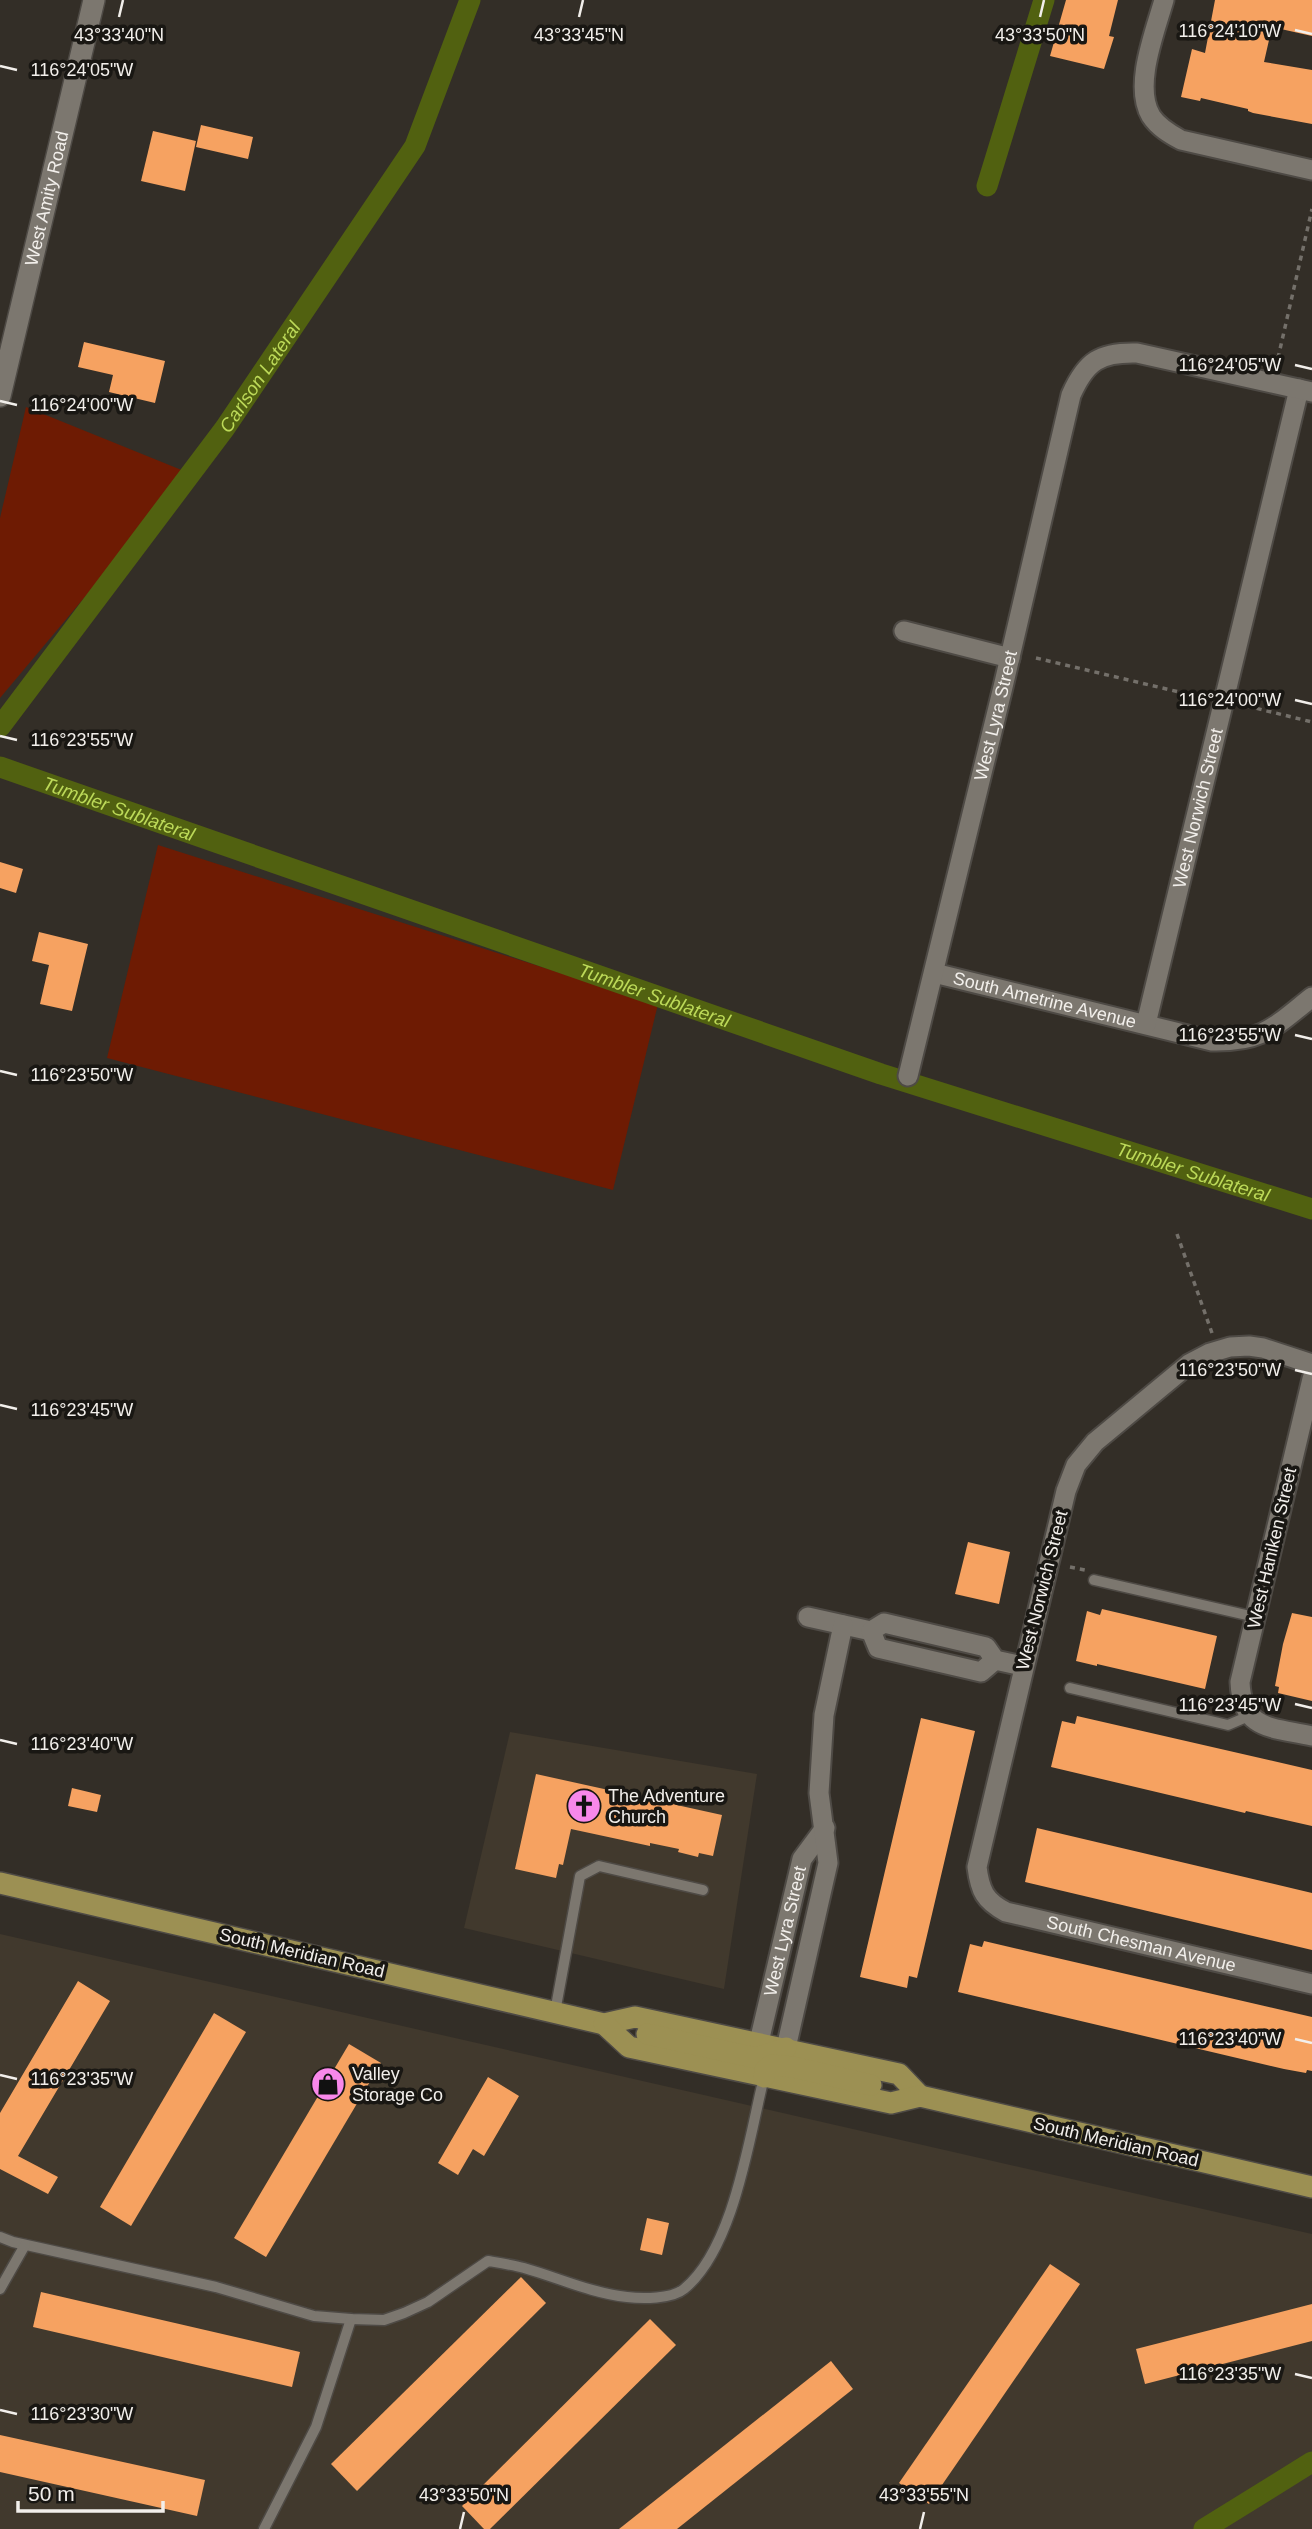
<svg xmlns="http://www.w3.org/2000/svg" width="1312" height="2529" viewBox="0 0 1312 2529" font-family="Arial,sans-serif">
  <style>
    .built { fill: #41392d }
    .green { fill: #6e1b03 }
    .lines { fill: none; stroke-linecap: round; stroke-linejoin: round }
    .canal { stroke: #516110; stroke-width: 21 }
    .building { fill: #f6a261 }
    .service-casing { stroke: #4e4a45; stroke-width: 13 }
    .minor-casing { stroke: #4e4a45; stroke-width: 23 }
    .secondary-casing { stroke: #4e4a45; stroke-width: 24 }
    .primary-casing { stroke: #4e4a45; stroke-width: 24 }
    .path { stroke: #74706a; stroke-width: 3.5; stroke-dasharray: 5 5; stroke-linecap: butt }
    .service { stroke: #7c776f; stroke-width: 10 }
    .minor { stroke: #7c776f; stroke-width: 19 }
    .secondary { stroke: #7c776f; stroke-width: 21 }
    .primary { stroke: #9c9053; stroke-width: 21 }
    .ticks { fill: none; stroke: #f2efeb; stroke-width: 2.5 }
    .labels { text-anchor: middle; stroke-width: 7; stroke-linejoin: round; paint-order: stroke }
    .street-label { font-size: 18px; fill: #f2efeb; stroke: #191713 }
    .poi-label { font-size: 18px; fill: #f2efeb; stroke: #191713; text-anchor: start }
    .water-label { font-size: 19px; font-style: italic; fill: #bcd958; stroke: #191713 }
    .ticks-label { font-size: 18px; text-anchor: middle; fill: #f2efeb; stroke: #191713; stroke-width: 7; stroke-linejoin: round; paint-order: stroke }
  </style>
  <rect width="100%" height="100%" fill="#332e27"/>
  <!-- built -->
  <g class="built">
    <polygon points="510,1732 757,1774 724,1989 464,1928"/>
    <polygon points="0,1934 1312,2234 1312,2529 0,2529"/>
  </g>
  <!-- green -->
  <g class="green">
    <polygon points="26,407 189,473 0,698 0,518"/>
    <polygon points="158,845 658,1004 613,1190 107,1058"/>
  </g>
  <g class="lines">
    <!-- canal -->
    <g class="canal">
      <polyline points="987,186 1044,0"/>
      <path id="s1" d="M0,727L225,428L415,146L470,0"/>
      <path id="s2" d="M0,767L881,1074L1312,1209"/>
      <polyline points="1204,2529 1312,2462"/>
    </g>
  </g>
  <!-- building -->
  <g class="building">
    <polygon points="1066,0 1118,0 1109,36 1114,37 1104,69 1050,56"/>
    <polygon points="1215,0 1312,0 1312,36 1272,27 1264,62 1312,70 1312,124 1253,113 1248,111 1248,109 1201,98 1200,101 1181,97 1192,49 1205,53"/>
    <polygon points="201,125 253,137 248,159 196,147"/>
    <polygon points="153,131 196,141 185,191 141,181"/>
    <polygon points="84,342 165,361 155,403 109,392 113,375 78,367"/>
    <polygon points="0,862 23,869 16,893 0,888"/>
    <polygon points="39,932 88,944 72,1011 40,1004 49,965 32,961"/>
    <polygon points="968,1542 1010,1552 999,1604 955,1594"/>
    <polygon points="1102,1609 1217,1636 1205,1689 1097,1664 1097,1666 1076,1661 1087,1611 1100,1615"/>
    <polygon points="1292,1613 1312,1617 1312,1701 1278,1693 1279,1687 1275,1686 1283,1644"/>
    <polygon points="1077,1716 1312,1770 1312,1826 1246,1811 1245,1813 1051,1767 1062,1721 1075,1724"/>
    <polygon points="921,1718 975,1731 917,1978 909,1976 907,1988 860,1977"/>
    <polygon points="536,1774 722,1815 713,1856 699,1853 698,1857 678,1852 679,1849 650,1843 650,1846 571,1829 563,1865 559,1864 556,1878 515,1869"/>
    <polygon points="72,1788 101,1795 97,1812 68,1806"/>
    <polygon points="1037,1828 1312,1893 1312,1950 1025,1882"/>
    <polygon points="984,1941 1312,2017 1312,2071 1307,2070 1306,2073 1284,2069 958,1992 970,1944 982,1947"/>
    <polygon points="78,1981 110,2001 18,2156 58,2177 48,2194 0,2169 0,2113"/>
    <polygon points="214,2013 246,2032 131,2226 100,2207"/>
    <polygon points="349,2044 381,2063 266,2257 234,2238"/>
    <polygon points="488,2077 519,2096 484,2156 473,2149 458,2175 438,2163"/>
    <polygon points="647,2218 669,2223 662,2255 640,2250"/>
    <polygon points="1050,2264 1080,2284 929,2504 899,2483"/>
    <polygon points="521,2277 546,2303 357,2491 331,2464"/>
    <polygon points="41,2292 300,2352 292,2387 33,2327"/>
    <polygon points="1312,2304 1312,2341 1145,2384 1136,2349"/>
    <polygon points="650,2319 676,2345 490,2529 484,2529 462,2506"/>
    <polygon points="831,2361 853,2389 677,2529 619,2529"/>
    <polygon points="0,2435 205,2480 197,2516 0,2472"/>
  </g>
  <g class="lines">
    <!-- service casing -->
    <g class="service-casing">
      <g id="service">
        <polyline points="1094,1580 1255,1617"/>
        <polyline points="1070,1688 1228,1725 1249,1716"/>
        <polyline points="555,2012 580,1876 599,1866 703,1890"/>
        <path d="M0,2237L13,2242L216,2287L314,2316L351,2319L384,2320L404,2313L428,2302L488,2261C500,2263 513,2265 524,2268C559,2278 591,2293 627,2297C642,2299 672,2299 684,2289C734,2248 749,2138 764,2077"/>
        <polyline points="0,2289 25,2245"/>
        <polyline points="264,2529 316,2427 351,2319"/>
      </g>
    </g>
    <!-- minor casing -->
    <g class="minor-casing">
      <g id="minor">
        <path d="M1164,0C1155,32 1133,86 1151,116C1158,127 1170,134 1181,140L1312,170"/>
        <polyline points="904,631 1010,658"/>
        <path id="s3" d="M934,973L1212,1041C1263,1042 1274,1027 1312,997"/>
        <path id="s4" d="M1146,1024L1299,389"/>
        <path id="s5" d="M908,1076L1003,687L1071,395C1086,361 1100,352 1137,353L1312,392"/>
        <path id="s6" d="M1312,1364L1263,1348L1249,1346L1230,1347L1210,1353L1189,1364L1095,1442L1076,1465L1066,1491L977,1867C980,1891 985,1901 1006,1912L1312,1984"/>
        <path d="M1312,1379L1240,1682C1242,1731 1272,1727 1312,1736"/>
        <polyline points="808,1617 871,1631"/>
        <polyline points="995,1660 981,1672 878,1648 871,1631 884,1623 986,1647 995,1660 1023,1666"/>
        <path id="s7" d="M759,2042L802,1859L825,1828"/>
        <polyline points="786,2048 828,1863 819,1793 824,1715 843,1625"/>
      </g>
    </g>
    <!-- secondary casing -->
    <g class="secondary-casing">
      <g id="secondary">
        <path id="s8" d="M0,396L94,0"/>
      </g>
    </g>
    <!-- primary casing -->
    <g class="primary-casing">
      <g id="primary">
        <polyline points="0,1883 604,2024 635,2017 899,2074 920,2096"/>
        <polyline points="604,2024 629,2047 891,2103 920,2096 1312,2187"/>
        <polyline points="647,2034 756,2058 786,2048"/>
        <polyline points="764,2077 765,2070 772,2065 793,2067 871,2085"/>
      </g>
    </g>
    <!-- path -->
    <g class="path">
      <polyline points="1278,358 1312,209"/>
      <polyline points="1036,658 1200,697"/>
      <polyline points="1247,706 1312,722"/>
      <polyline points="1177,1234 1212,1333"/>
      <polyline points="1070,1567 1085,1570"/>
    </g>
    <!-- service -->
    <use href="#service" class="service"/>
    <!-- minor -->
    <use href="#minor" class="minor"/>
    <!-- secondary -->
    <use href="#secondary" class="secondary"/>
    <!-- primary -->
    <use href="#primary" class="primary"/>
  </g>
  <!-- ticks -->
  <path class="ticks" d="M119,17L123,0M579,17L583,0M1040,17L1044,0M1295,30L1312,34M0,66L17,70M1295,365L1312,369M0,401L17,405M1295,700L1312,704M0,736L17,740M1295,1035L1312,1039M0,1071L17,1075M1295,1370L1312,1374M0,1405L17,1409M1295,1704L1312,1708M0,1740L17,1744M1295,2039L1312,2043M0,2075L17,2079M1295,2374L1312,2378M0,2410L17,2414M460,2529L464,2512M920,2529L924,2512"/>
  <!-- icons -->
  <defs>
    <g id="church-disc" transform="scale(1.75)"><circle r="9.5" fill="#f888ea" stroke="#191713"/><path d="M-1.2-6h2.4v3.5h3.3v2.4h-3.3V6h-2.4V-.1h-3.3v-2.4h3.3Z" fill="#111"/></g>
    <g id="shop-disc" transform="scale(1.75)"><circle r="9.5" fill="#f888ea" stroke="#191713"/><path d="M-5-2.5h2.3a2.7 3.5 0 0 1 5.4 0H5L5.5 6h-11ZM-1.5-2.5h3a1.5 2.3 0 0 0-3 0Z" fill="#111"/></g>
  </defs>
  <g fill-rule="evenodd">
    <use href="#church-disc" x="584" y="1806"/>
    <use href="#shop-disc" x="328" y="2084"/>
  </g>
  <g class="labels">
    <!-- street labels -->
    <g class="street-label">
      <text dy="6" stroke="none"><textPath href="#s8" startOffset="203">West Amity Road</textPath></text>
      <text dy="6" stroke="none"><textPath href="#s5" startOffset="371">West Lyra Street</textPath></text>
      <text dy="6" stroke="none"><textPath href="#s4" startOffset="222">West Norwich Street</textPath></text>
      <text dy="6" stroke="none"><textPath href="#s3" startOffset="114">South Ametrine Avenue</textPath></text>
      <text transform="translate(1272 1548) rotate(-77)" y="6">West Haniken Street</text>
      <text transform="translate(1042 1590) rotate(-76)" y="6">West Norwich Street</text>
      <text dy="6" stroke="none"><textPath href="#s7" startOffset="114">West Lyra Street</textPath></text>
      <text dy="6" stroke="none"><textPath href="#s6" startOffset="891">South Chesman Avenue</textPath></text>
      <text transform="translate(302 1953) rotate(13)" y="6">South Meridian Road</text>
      <text transform="translate(1116 2142) rotate(13)" y="6">South Meridian Road</text>
    </g>
    <!-- poi labels -->
    <g class="poi-label">
      <text x="608" y="1802">The Adventure<tspan x="608" dy="21">Church</tspan></text>
      <text x="352" y="2080">Valley<tspan x="352" dy="21">Storage Co</tspan></text>
    </g>
    <!-- water labels -->
    <g class="water-label">
      <text dy="7" stroke="none"><textPath href="#s1" startOffset="436">Carlson Lateral</textPath></text>
      <text dy="7" stroke="none"><textPath href="#s2" startOffset="126">Tumbler Sublateral</textPath></text>
      <text dy="7" stroke="none"><textPath href="#s2" startOffset="693">Tumbler Sublateral</textPath></text>
      <text dy="7" stroke="none"><textPath href="#s2" startOffset="1260">Tumbler Sublateral</textPath></text>
    </g>
  </g>
  <g class="ticks-label">
    <text x="1230" y="37">116°24'10"W</text>
    <text x="119" y="41">43°33'40"N</text>
    <text x="579" y="41">43°33'45"N</text>
    <text x="1040" y="41">43°33'50"N</text>
    <text x="82" y="76">116°24'05"W</text>
    <text x="1230" y="371">116°24'05"W</text>
    <text x="82" y="411">116°24'00"W</text>
    <text x="1230" y="706">116°24'00"W</text>
    <text x="82" y="746">116°23'55"W</text>
    <text x="1230" y="1041">116°23'55"W</text>
    <text x="82" y="1081">116°23'50"W</text>
    <text x="1230" y="1376">116°23'50"W</text>
    <text x="82" y="1416">116°23'45"W</text>
    <text x="1230" y="1711">116°23'45"W</text>
    <text x="82" y="1750">116°23'40"W</text>
    <text x="1230" y="2045">116°23'40"W</text>
    <text x="82" y="2085">116°23'35"W</text>
    <text x="1230" y="2380">116°23'35"W</text>
    <text x="82" y="2420">116°23'30"W</text>
    <text x="464" y="2501">43°33'50"N</text>
    <text x="924" y="2501">43°33'55"N</text>
  </g>
  <!-- scale -->
  <path d="M18 2501v10h145v-10" fill="none" stroke="#f2efeb" stroke-width="3.5"/>
  <text x="28" y="2501" font-size="21" fill="#f2efeb" stroke="#191713" stroke-width="5" paint-order="stroke">50 m</text>
</svg>
